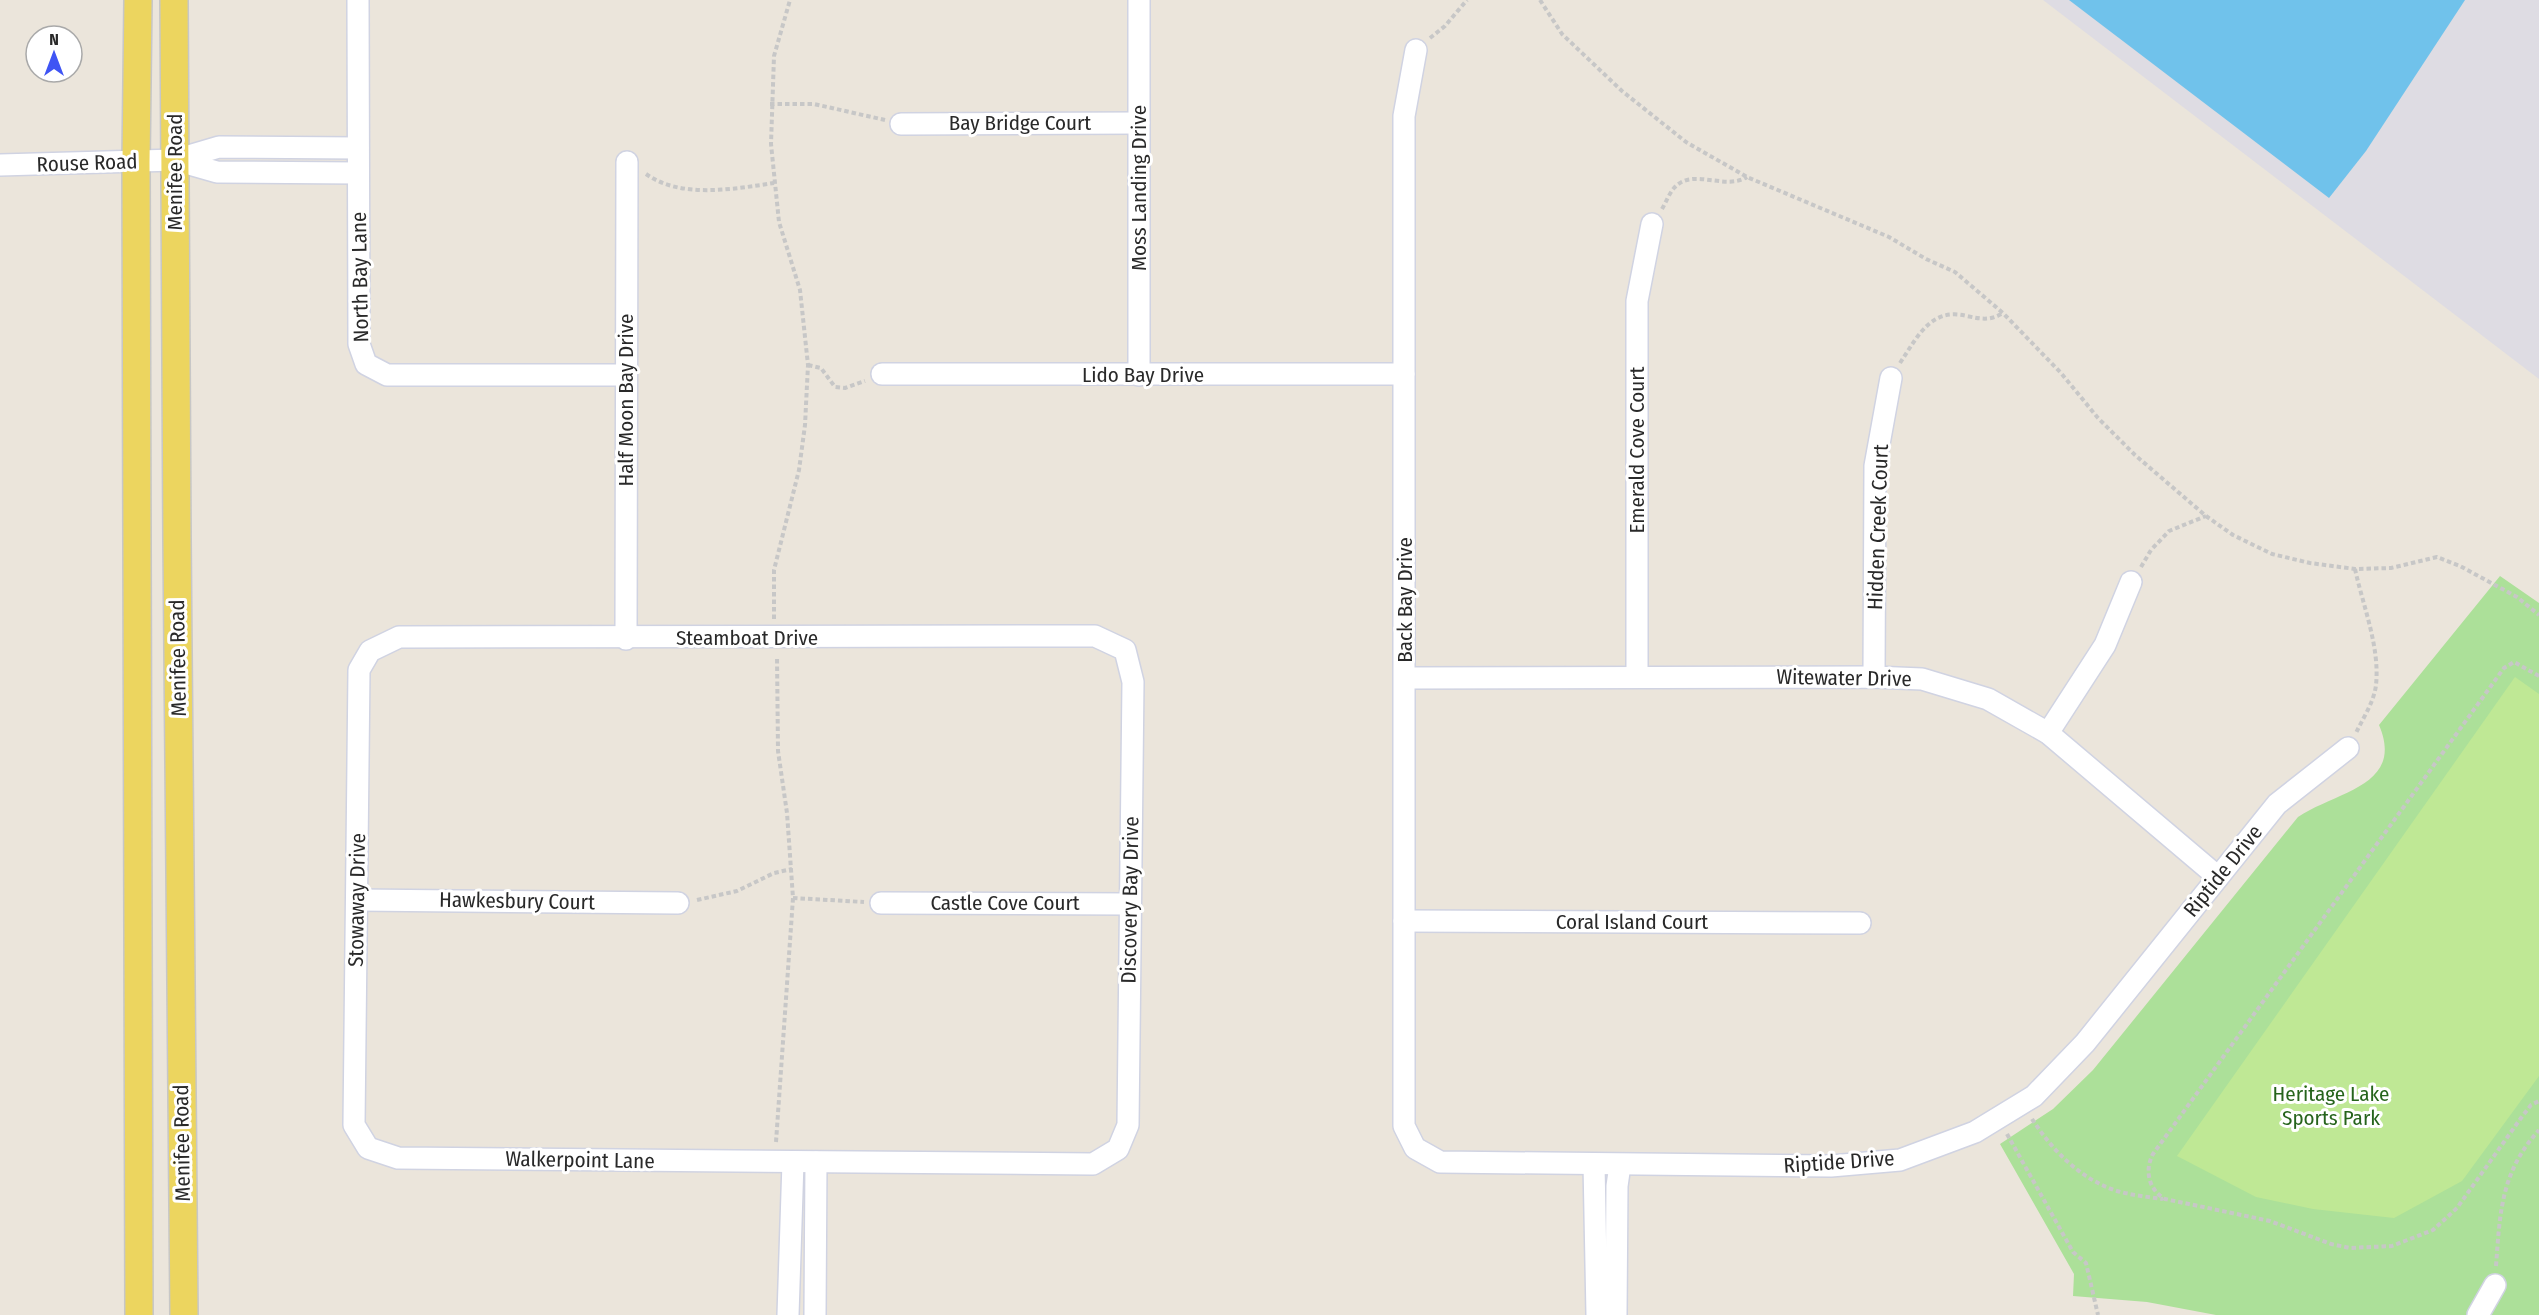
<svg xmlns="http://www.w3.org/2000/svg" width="2539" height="1315" viewBox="0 0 2539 1315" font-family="'Fira Sans Condensed',sans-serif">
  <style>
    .industrial { fill: #dedce3 }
    .green { fill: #ace099 }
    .pitch { fill: #bfe895 }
    .water { fill: #70c2eb }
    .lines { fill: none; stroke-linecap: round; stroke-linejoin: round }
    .minor-casing { stroke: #d0d3e2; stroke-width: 24 }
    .major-casing { stroke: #c7c7c7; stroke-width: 30 }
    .path { stroke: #c7c7c7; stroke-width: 4; stroke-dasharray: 4.5 3; stroke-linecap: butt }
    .minor { stroke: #fff; stroke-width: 21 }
    .major { stroke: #ecd55f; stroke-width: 27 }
    .labels { text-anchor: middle; stroke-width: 6; stroke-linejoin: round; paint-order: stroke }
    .street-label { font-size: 21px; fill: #292929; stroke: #fff }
    .park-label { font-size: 21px; fill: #26641c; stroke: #fff }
  </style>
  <rect width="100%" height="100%" fill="#ebe5db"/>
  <!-- industrial -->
  <polygon class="industrial" points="2043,0 2539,0 2539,379"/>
  <!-- green -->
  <path class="green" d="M2500,576L2539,603V1315H2216L2147,1302L2073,1296L2074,1274L2000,1144L2053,1109L2093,1070L2298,817C2337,791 2405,786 2379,725Z"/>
  <!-- pitch -->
  <polygon class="pitch" points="2515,677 2539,694 2539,1076 2462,1181 2394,1218 2313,1209 2256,1197 2177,1156"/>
  <!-- water -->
  <polygon class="water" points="2069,0 2465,0 2366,151 2329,198"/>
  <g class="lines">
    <!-- minor casing -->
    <g class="minor-casing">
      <g id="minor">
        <polyline points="358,0 359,344 366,364 387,375 626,375"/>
        <polyline points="1139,0 1139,375"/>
        <polyline points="1416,50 1404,116 1404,1126 1415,1148 1440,1162 1831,1166 1900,1160 1975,1132 2034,1096 2085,1043 2277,804 2348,748"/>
        <polyline points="901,124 1139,123"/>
        <polyline points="175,160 217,172 358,173"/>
        <polyline points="0,165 175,160 219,147 358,148"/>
        <polyline points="882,374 1404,374"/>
        <polygon points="1095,636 1125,650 1133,682 1128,1125 1118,1149 1093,1164 398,1158 368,1148 354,1125 359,670 370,651 399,637"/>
        <polyline points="626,639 627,162"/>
        <polyline points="1637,677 1637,301 1652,224"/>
        <polyline points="1874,677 1875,466 1891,378"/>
        <polyline points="1405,678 1874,677 1922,679 1988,699 2048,733 2218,877"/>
        <polyline points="2048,733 2105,645 2131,582"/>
        <polyline points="357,900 678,903"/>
        <polyline points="881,903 1129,904"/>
        <polyline points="1404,921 1860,923"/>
        <polyline points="1594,1164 1597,1315"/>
        <polyline points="788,1315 793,1162"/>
        <polyline points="815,1315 816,1162"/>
        <polyline points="1616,1315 1617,1186 1620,1165"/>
        <polyline points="2478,1315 2495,1285"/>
      </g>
    </g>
    <!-- major casing -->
    <g class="major-casing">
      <g id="major">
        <polyline points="138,0 136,162 139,1315"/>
        <polyline points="174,0 177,540 184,1315"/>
      </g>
    </g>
    <!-- path -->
    <g class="path">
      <polyline points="1540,0 1562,34 1622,91 1686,142 1747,177 1889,237 1926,259 1955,272 2003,313 2061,373 2098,418 2135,455 2206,516 2233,535 2272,554 2310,563 2355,569 2391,568 2437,557 2460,566 2517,597 2539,615"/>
      <polyline points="1430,38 1445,26 1467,0"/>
      <polyline points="770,104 814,104 885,120"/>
      <path d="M646,174C681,199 734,189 774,183"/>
      <path d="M1662,209C1666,202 1669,194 1674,188C1692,167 1725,191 1747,177"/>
      <path d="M1900,363C1918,336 1931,307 1967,316C1981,319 1990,321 2003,313"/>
      <polyline points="808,365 821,368 835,387 845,388 865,381"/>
      <polyline points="2141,567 2151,550 2169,531 2206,516"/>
      <path d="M2355,569C2363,606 2380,647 2376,685C2374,702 2363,718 2356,733"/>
      <polyline points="774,619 774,570 799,470 805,425 808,365 800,290 779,222 771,144 774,56 790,0"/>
      <path d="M2539,676L2514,662L2504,668L2153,1154C2144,1171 2149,1190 2165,1199L2270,1221L2331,1244L2350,1248L2392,1246L2433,1230L2457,1208L2521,1118L2531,1105L2539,1101"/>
      <polyline points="793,898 864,902"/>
      <polyline points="697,900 737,891 774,873 792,869"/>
      <path d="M2032,1119C2052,1150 2080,1179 2117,1191C2131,1195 2148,1197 2163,1199"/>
      <polyline points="2007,1134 2073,1252 2086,1263 2098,1315"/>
      <polyline points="776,1142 793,898 787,813 778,751 777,656"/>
      <path d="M2496,1266C2500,1212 2501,1172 2539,1130"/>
    </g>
    <!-- minor -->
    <use href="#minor" class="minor"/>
    <!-- major -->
    <use href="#major" class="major"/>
  </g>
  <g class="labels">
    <!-- street labels -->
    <g class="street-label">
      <text x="1020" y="130">Bay Bridge Court</text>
      <text transform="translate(87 163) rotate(-2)" y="7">Rouse Road</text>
      <text transform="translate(175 172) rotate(-90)" y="7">Menifee Road</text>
      <text transform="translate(1139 188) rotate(-90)" y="7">Moss Landing Drive</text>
      <text transform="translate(360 277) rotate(-91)" y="7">North Bay Lane</text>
      <text x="1143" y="382">Lido Bay Drive</text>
      <text transform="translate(626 400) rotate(-90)" y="7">Half Moon Bay Drive</text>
      <text transform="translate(1637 450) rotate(-90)" y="7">Emerald Cove Court</text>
      <text transform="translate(1878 527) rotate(-88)" y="7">Hidden Creek Court</text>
      <text transform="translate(1405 600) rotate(-90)" y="7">Back Bay Drive</text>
      <text x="747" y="645">Steamboat Drive</text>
      <text transform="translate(178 658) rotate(-91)" y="7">Menifee Road</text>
      <text transform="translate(1844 678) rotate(1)" y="7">Witewater Drive</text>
      <text transform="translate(2223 871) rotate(-51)" y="7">Riptide Drive</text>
      <text transform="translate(357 900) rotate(-89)" y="7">Stowaway Drive</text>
      <text transform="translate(1130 900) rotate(-89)" y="7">Discovery Bay Drive</text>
      <text transform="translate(517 901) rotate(1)" y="7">Hawkesbury Court</text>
      <text x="1005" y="910">Castle Cove Court</text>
      <text x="1632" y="929">Coral Island Court</text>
      <text transform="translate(182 1143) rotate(-91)" y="7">Menifee Road</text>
      <text transform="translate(580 1160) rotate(1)" y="7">Walkerpoint Lane</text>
      <text transform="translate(1839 1162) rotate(-4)" y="7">Riptide Drive</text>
    </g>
    <!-- park labels -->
    <g class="park-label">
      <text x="2331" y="1101">Heritage Lake<tspan x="2331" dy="24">Sports Park</tspan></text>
    </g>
  </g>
  <!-- north arrow -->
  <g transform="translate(54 54)"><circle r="28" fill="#ffffff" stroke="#a9a9a9" stroke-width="1.5"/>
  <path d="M0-4.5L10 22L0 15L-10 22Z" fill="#3f54f4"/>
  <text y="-9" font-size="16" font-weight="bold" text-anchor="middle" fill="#292929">N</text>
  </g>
</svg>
